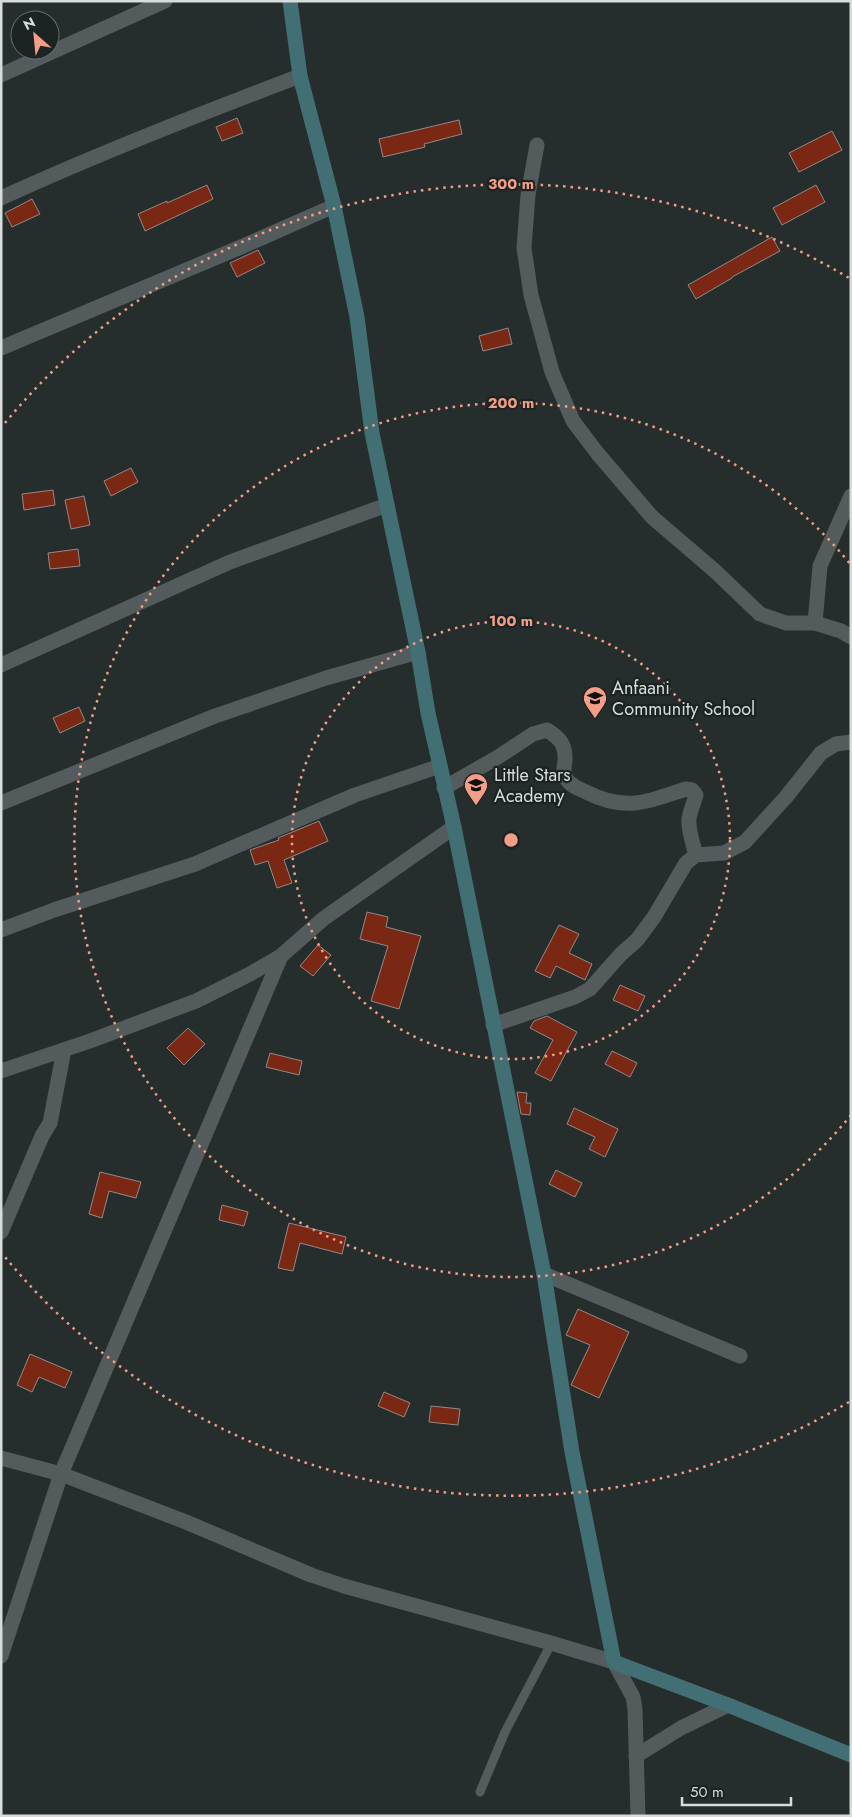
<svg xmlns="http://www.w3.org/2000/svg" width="852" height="1817" viewBox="0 0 852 1817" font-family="Jost,sans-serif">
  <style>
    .building { fill: #7a2814; stroke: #928a88 }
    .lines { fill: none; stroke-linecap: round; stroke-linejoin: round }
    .lane { stroke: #535b5c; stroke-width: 9 }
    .street { stroke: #535b5c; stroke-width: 15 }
    .secondary { stroke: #426f73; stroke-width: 15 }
    .ring { fill: none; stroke: #f49e88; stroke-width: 2.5; stroke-dasharray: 2.5 5 }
    .labels { text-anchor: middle; stroke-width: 4.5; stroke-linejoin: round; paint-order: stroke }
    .poi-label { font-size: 18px; fill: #d7dbdc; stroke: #1c2323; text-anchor: start }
    .centre { fill: #f49e88; stroke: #1c2323; stroke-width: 2.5 }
    .ring-label { font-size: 15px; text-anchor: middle; font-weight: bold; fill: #f49e88; stroke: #1c2323; stroke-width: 4.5; stroke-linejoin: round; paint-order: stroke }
  </style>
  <rect width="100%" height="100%" fill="#252d2d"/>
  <!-- building -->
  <g class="building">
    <polygon points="237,118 243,133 222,141 216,127"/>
    <polygon points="459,120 462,134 424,144 425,147 383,157 379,139"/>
    <polygon points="832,131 842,150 799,172 789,153"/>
    <polygon points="207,185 213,199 145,231 138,214 167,201 167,203"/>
    <polygon points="816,185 825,202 782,225 773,208"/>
    <polygon points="32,199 40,214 12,227 5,213"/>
    <polygon points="772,237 780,251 732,277 732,278 696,299 688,285"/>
    <polygon points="258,250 265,263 237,277 230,263"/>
    <polygon points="508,328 512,344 483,351 479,336"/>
    <polygon points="131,468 138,482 111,496 104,481"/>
    <polygon points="53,490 55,505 24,510 22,494"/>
    <polygon points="84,496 90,525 71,529 65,500"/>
    <polygon points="78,549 80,566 50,569 48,553"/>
    <polygon points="79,707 85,721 60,733 53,718"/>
    <polygon points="319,821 328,841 284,860 292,883 277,888 268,861 255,865 250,850 279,840 278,838"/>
    <polygon points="367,912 388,917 386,927 421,936 399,1009 371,1001 388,946 360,939"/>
    <polygon points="559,925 579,934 569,953 592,964 585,980 556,966 550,978 535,971"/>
    <polygon points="318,945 331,955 313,976 300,966"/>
    <polygon points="620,985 645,996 638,1011 613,1000"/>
    <polygon points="547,1016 577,1032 551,1081 535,1073 553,1040 530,1028 534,1021"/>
    <polygon points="188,1028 205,1044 184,1065 167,1048"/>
    <polygon points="612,1051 637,1063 630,1077 605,1064"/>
    <polygon points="270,1053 302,1061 299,1075 266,1067"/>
    <polygon points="517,1092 527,1093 526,1103 531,1103 530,1115 521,1114"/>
    <polygon points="574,1108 618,1129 605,1157 589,1149 595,1137 567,1124"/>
    <polygon points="556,1170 582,1183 575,1197 549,1184"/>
    <polygon points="100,1172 141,1182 136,1198 109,1191 102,1218 89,1214"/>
    <polygon points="222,1205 248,1212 244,1226 219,1220"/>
    <polygon points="289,1223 346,1237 342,1254 300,1243 293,1271 278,1268"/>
    <polygon points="578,1309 629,1332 599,1398 571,1385 590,1345 566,1335"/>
    <polygon points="30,1354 72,1372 65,1388 39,1377 32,1392 17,1385"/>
    <polygon points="384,1392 410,1403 404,1417 378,1406"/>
    <polygon points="431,1406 460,1409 458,1425 429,1422"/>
  </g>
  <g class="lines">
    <!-- lane -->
    <polyline class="lane" points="480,1792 505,1732 551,1644"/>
    <!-- street -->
    <g class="street">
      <polyline points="1,75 165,1"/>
      <polyline points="537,145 528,195 524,248 531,295 552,372 573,421 598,454 652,517 715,571 760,614 786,623 815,623"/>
      <path d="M1,198C99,153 199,114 300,76"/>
      <polyline points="1,348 241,247 334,206"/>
      <polyline points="851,496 820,566 815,623 841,631 851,637"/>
      <polyline points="1,665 230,562 387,505"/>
      <path d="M444,788L498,757L533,734L547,730C560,738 566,745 565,761C564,766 563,771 565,776C568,785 578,788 586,792C626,812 646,802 686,789L692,790L696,795C694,803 690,811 689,819C688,830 693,844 696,855"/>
      <polyline points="1,803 215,716 326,678 418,652"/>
      <polyline points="1,930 54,910 195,864 355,795 440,766"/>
      <polyline points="493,1025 575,997 590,989 621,954 637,940 654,917 686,863 696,855 724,853 745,842 786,797 821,753 836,744 851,742"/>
      <polyline points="1,1071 90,1041 196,1001 250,974 281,956 323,919 454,827"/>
      <polyline points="1,1232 42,1136 50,1123 64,1050"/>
      <polyline points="544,1274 740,1356"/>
      <polyline points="1,1458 61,1474 186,1522 311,1575 344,1586 551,1643 614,1662 633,1697 635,1709 638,1816"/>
      <polyline points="1,1656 61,1474 281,956"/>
      <polyline points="636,1756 681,1728 728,1705"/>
    </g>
    <!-- secondary -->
    <polyline class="secondary" points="290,1 300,76 334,206 357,317 372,433 418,652 428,713 454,827 544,1274 572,1452 614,1662 728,1705 851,1755"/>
  </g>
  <!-- distance rings -->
  <g class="ring">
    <circle cx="511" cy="840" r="219"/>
    <path d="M851 1115A437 437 0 1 1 851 565"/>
    <path d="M849 1402A656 656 0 0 1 5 1257M5 423A656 656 0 0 1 849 278"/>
  </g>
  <!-- icons -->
  <defs>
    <g id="school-pin" transform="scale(1.25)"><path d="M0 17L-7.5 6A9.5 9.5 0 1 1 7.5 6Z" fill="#f49e88" stroke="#1c2323"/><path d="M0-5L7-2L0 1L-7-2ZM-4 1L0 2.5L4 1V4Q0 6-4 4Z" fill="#111"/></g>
  </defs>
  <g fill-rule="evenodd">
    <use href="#school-pin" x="595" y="698"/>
    <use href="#school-pin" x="476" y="785"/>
  </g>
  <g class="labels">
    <!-- poi labels -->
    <g class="poi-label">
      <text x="612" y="694">Anfaani<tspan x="612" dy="21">Community School</tspan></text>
      <text x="494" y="781">Little Stars<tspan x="494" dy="21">Academy</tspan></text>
    </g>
  </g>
  <circle cx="511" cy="840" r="8" class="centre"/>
  <g class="ring-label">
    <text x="511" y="189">300 m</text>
    <text x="511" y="408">200 m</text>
    <text x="511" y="626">100 m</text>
  </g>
  <!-- border -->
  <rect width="852" height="1817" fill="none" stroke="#d7dbdc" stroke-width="5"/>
  <!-- north arrow -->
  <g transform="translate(35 35) rotate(333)"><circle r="24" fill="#1c2323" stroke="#676d6d"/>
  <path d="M0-4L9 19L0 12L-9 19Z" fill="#f49e88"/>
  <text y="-8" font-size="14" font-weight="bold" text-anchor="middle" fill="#d7dbdc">N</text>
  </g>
  <!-- scale -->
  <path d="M682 1797v8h109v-8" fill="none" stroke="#d7dbdc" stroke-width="2.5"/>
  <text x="690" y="1797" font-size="15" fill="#d7dbdc" stroke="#1c2323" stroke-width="4" paint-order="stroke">50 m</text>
</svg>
